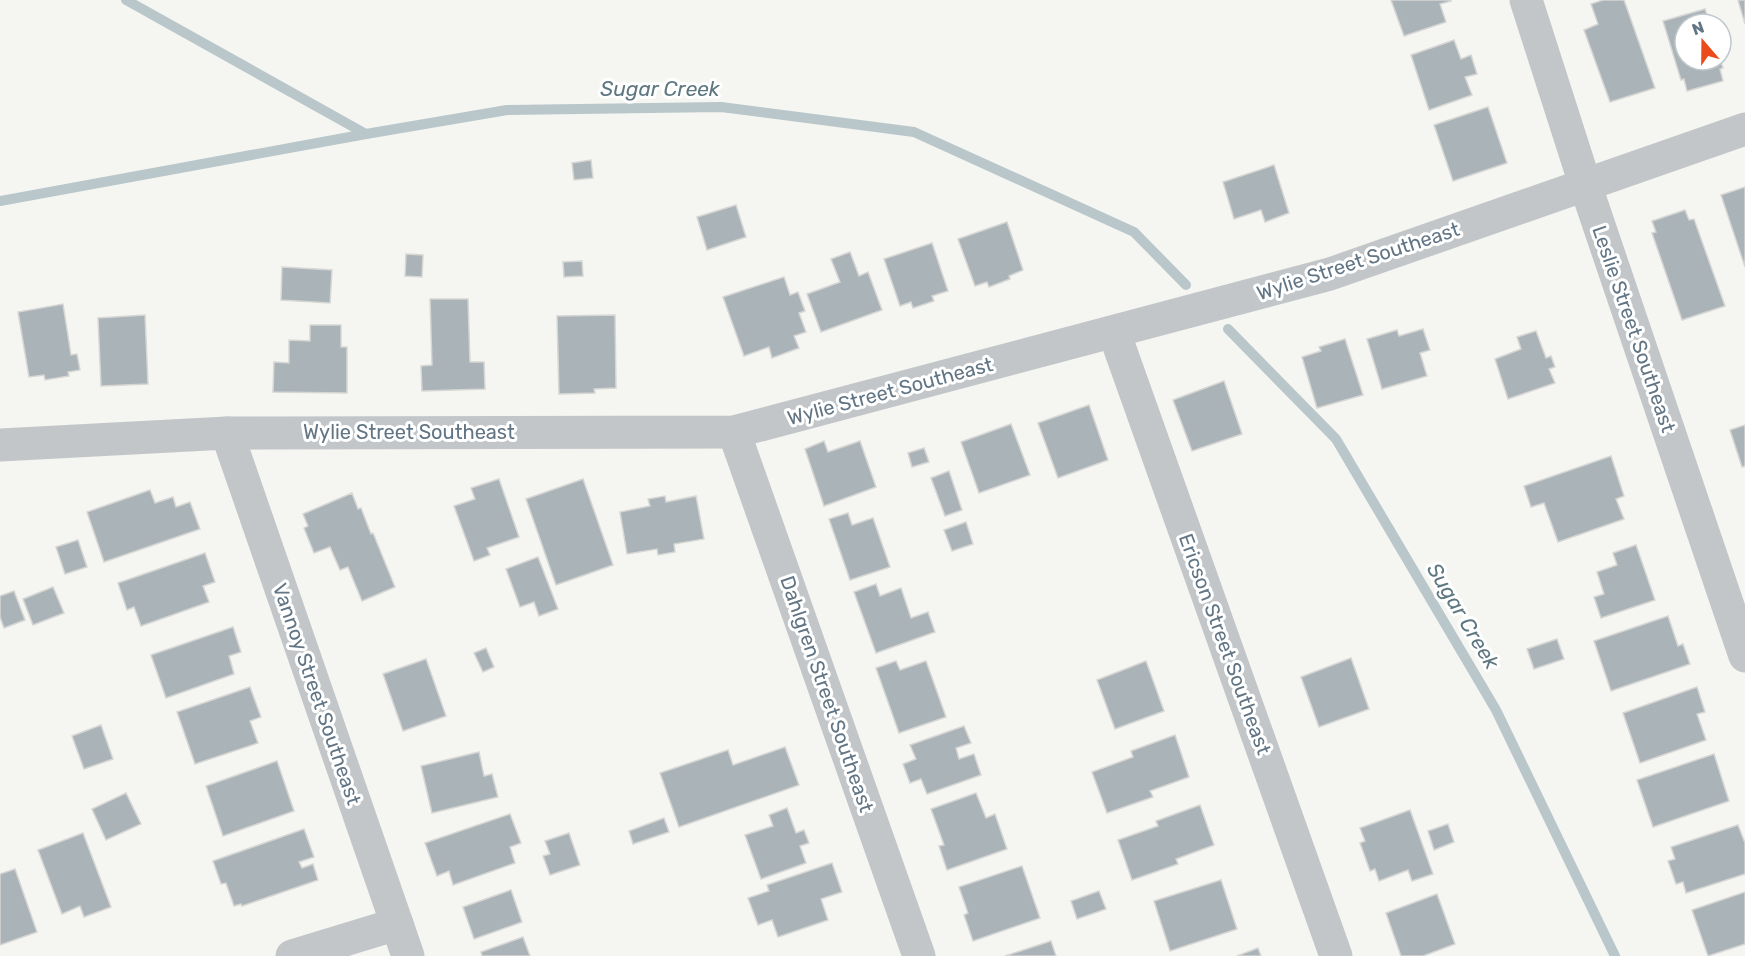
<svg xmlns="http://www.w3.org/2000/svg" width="1745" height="956" viewBox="0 0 1745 956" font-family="Rubik,sans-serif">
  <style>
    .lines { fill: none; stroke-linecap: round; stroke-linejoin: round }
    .stream { stroke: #b9c7cb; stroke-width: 10 }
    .building { fill: #aab3b8; stroke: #d6d6d4; stroke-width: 1.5 }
    .minor { stroke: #c2c6c9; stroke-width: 33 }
    .labels { text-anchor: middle; stroke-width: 6; stroke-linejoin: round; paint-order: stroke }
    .street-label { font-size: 20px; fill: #627584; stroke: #fff }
    .water-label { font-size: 21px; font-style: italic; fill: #5e7781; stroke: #fff }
  </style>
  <rect width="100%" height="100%" fill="#f5f5f1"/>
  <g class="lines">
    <!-- stream -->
    <g class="stream">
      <polyline points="126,0 366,134"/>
      <polyline points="0,201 366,134 507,110 721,107 914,132 1134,232 1186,285"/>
      <polyline points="1228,329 1336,439 1496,710 1615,956"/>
    </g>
  </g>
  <!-- building -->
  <g class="building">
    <polygon points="1391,0 1451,0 1451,1 1440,4 1446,22 1404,36"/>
    <polygon points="1603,0 1624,0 1655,88 1610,102 1584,30 1598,24 1591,4"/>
    <polygon points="1738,0 1745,0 1745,24"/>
    <polygon points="1705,9 1710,24 1685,24 1685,60 1720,60 1723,68 1720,69 1723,81 1687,91 1684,79 1681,80 1663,21"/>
    <polygon points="1454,40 1461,59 1471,55 1477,74 1465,77 1472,95 1429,110 1411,55"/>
    <polygon points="1488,107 1507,163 1453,181 1434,125"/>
    <polygon points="591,160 593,178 574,180 572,163"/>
    <polygon points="1274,165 1289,213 1265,222 1261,210 1234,219 1223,182"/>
    <polygon points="1745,187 1745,267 1721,195"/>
    <polygon points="736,205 746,237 707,250 697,217"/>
    <polygon points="1685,210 1689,220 1694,219 1725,306 1682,320 1652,233 1656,232 1652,221"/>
    <polygon points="1007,222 1023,270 1009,276 1010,279 989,287 987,282 975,286 958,239"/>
    <polygon points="932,243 948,291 932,296 934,301 913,308 911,302 900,306 884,259"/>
    <polygon points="850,252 859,276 868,272 882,310 821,332 807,294 840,282 831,259"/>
    <polygon points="406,254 423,255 422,277 405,276"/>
    <polygon points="582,261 583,276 564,277 563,262"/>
    <polygon points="282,267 332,270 330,303 281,300"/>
    <polygon points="784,277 790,295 798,292 805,311 799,313 806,332 794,336 799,348 772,358 769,347 744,356 723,297"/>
    <polygon points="430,299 468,299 470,362 484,362 485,389 422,391 421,366 432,365"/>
    <polygon points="63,304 71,355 77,354 80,370 68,372 69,376 45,380 44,375 29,377 18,312"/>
    <polygon points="145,315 148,384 101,386 98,318"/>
    <polygon points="615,315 616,388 594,389 595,393 559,394 557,316"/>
    <polygon points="310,325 341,325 341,347 347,347 347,393 273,392 274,362 289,363 289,340 310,341"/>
    <polygon points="1423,329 1430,350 1420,353 1427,376 1382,389 1367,339 1397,330 1399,336"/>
    <polygon points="1536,331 1546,358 1551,356 1555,367 1549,369 1555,383 1508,399 1495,359 1521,349 1517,337"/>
    <polygon points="1345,339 1363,395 1317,408 1302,357 1321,351 1319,347"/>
    <polygon points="1224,381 1242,434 1192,451 1173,400"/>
    <polygon points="1089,405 1108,460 1058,478 1038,423"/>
    <polygon points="1011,424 1030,475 979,493 961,442"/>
    <polygon points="1745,425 1745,466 1742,467 1730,430"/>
    <polygon points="824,441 828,452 860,441 876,487 824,506 805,449"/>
    <polygon points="924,448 929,462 912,467 908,453"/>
    <polygon points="1611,456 1624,496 1616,499 1624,519 1558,542 1544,503 1531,507 1524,486"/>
    <polygon points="949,471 962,510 945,516 931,478"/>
    <polygon points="499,479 519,537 487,548 490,555 474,561 454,506 475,499 471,488"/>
    <polygon points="583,479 613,565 556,585 526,499"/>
    <polygon points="150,490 155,503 173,497 176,507 190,502 200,529 104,562 87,512"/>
    <polygon points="352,493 358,509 361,508 371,534 373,533 395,587 362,601 348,567 340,570 330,547 314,553 304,528 308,526 303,514"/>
    <polygon points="665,496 666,502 696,496 704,539 674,544 675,552 658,555 657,549 627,554 620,512 650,506 648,499"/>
    <polygon points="848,513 852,525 873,518 890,567 850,580 829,519"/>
    <polygon points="966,522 973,544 952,551 944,530"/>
    <polygon points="78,540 87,567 65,574 56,547"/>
    <polygon points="1636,545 1655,600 1601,618 1594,597 1604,594 1597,572 1617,565 1613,553"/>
    <polygon points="205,553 215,582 203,586 209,602 141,626 134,607 127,610 118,583"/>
    <polygon points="538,557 558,609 539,616 534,602 520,607 506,569"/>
    <polygon points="876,584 880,596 901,588 911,618 928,612 935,632 876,653 854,592"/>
    <polygon points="53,587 64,613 33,625 23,599"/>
    <polygon points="14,591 25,620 4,628 0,617 0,596"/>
    <polygon points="1668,616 1678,646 1683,644 1690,664 1611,691 1594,641"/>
    <polygon points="233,627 241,652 229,656 234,674 166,698 151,655"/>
    <polygon points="1557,639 1564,659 1534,669 1527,649"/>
    <polygon points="486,648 494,667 483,672 474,653"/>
    <polygon points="1351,658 1369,709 1319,727 1301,677"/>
    <polygon points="426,659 446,716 403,731 383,674"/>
    <polygon points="896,661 900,670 926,661 946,717 899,733 876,668"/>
    <polygon points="1146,661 1164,711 1115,729 1097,680"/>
    <polygon points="250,687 261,717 250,721 258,743 195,764 177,712"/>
    <polygon points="1697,687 1705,712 1697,714 1706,740 1640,763 1623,713"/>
    <polygon points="101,725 113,759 84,769 72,736"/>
    <polygon points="964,726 971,743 956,748 959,759 974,754 981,775 927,794 921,779 910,783 903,764 916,759 910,745"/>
    <polygon points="1175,735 1189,777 1150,791 1153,797 1107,813 1092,772 1133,757 1131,751"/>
    <polygon points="785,747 799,785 679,827 660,773 728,750 733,765"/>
    <polygon points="479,752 484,776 492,774 498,797 432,813 421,766"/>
    <polygon points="1714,754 1729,801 1653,827 1637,780"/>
    <polygon points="277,761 294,811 223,836 206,786"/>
    <polygon points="126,793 141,824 106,840 92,809"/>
    <polygon points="976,793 986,818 995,814 1007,849 947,870 939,846 944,845 931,809"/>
    <polygon points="1200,805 1214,845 1176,859 1178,864 1132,880 1118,840 1158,826 1156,821"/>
    <polygon points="787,808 796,833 804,830 809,843 800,846 806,863 761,879 745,835 773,826 769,815"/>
    <polygon points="1410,810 1433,874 1412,881 1408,870 1379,881 1375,869 1370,871 1360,843 1365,841 1360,828"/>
    <polygon points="510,814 521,843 510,847 515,863 453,885 449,871 437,876 425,843"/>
    <polygon points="664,818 669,832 633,844 629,831"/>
    <polygon points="1448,824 1454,842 1434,850 1428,831"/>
    <polygon points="1738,825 1745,843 1745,874 1686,893 1683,882 1676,884 1668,861 1675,859 1671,847"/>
    <polygon points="304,829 314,857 299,862 302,868 313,864 318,880 242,906 241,904 234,906 226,883 221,884 213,861"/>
    <polygon points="83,833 111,907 84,917 80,906 62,914 38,850"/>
    <polygon points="569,833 580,865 550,875 543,856 550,854 545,841"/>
    <polygon points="832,863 842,892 821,899 828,920 778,937 772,920 758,925 748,898 769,891 767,885"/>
    <polygon points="1022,866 1040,918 973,941 964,915 968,913 959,887"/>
    <polygon points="15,869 37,932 0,945 0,874"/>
    <polygon points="1221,880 1237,929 1170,951 1154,901"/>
    <polygon points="511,890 522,922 474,939 463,907"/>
    <polygon points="1099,891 1106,909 1077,919 1071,901"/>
    <polygon points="1745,892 1745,944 1708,956 1692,910"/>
    <polygon points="1437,894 1455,944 1423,956 1401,956 1386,913"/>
    <polygon points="523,937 530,956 482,956 481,952"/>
    <polygon points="1051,941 1056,956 1005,956"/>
    <polygon points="1258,948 1261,956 1237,956"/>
  </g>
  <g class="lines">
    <!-- minor -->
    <g class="minor">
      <polyline points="1526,0 1585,184 1745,656"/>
      <polyline points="1114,332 1336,956"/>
      <polyline points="734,432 919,956"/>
      <polyline points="227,433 408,956"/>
      <polyline points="0,445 227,433 734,432 1330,274 1745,129"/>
      <polyline points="292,956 397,924"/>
    </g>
  </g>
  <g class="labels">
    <!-- street labels -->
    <g class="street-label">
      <text transform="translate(1358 261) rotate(-18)" y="7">Wylie Street Southeast</text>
      <text transform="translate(1634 329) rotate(71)" y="7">Leslie Street Southeast</text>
      <text transform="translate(890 391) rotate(-15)" y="7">Wylie Street Southeast</text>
      <text x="409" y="439">Wylie Street Southeast</text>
      <text transform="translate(1225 644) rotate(70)" y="7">Ericson Street Southeast</text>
      <text transform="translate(317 694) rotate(71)" y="7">Vannoy Street Southeast</text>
      <text transform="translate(827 694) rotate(71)" y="7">Dahlgren Street Southeast</text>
    </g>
    <!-- water labels -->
    <g class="water-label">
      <text x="660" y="96">Sugar Creek</text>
      <text transform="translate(1463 616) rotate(59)" y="7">Sugar Creek</text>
    </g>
  </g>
  <!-- north arrow -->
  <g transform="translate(1703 42) rotate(340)"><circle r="28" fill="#ffffff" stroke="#c0c8ce" stroke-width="1.5"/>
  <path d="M0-4.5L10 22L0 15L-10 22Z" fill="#eb4a1b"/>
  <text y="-9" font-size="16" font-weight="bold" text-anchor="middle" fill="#627584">N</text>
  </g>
</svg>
